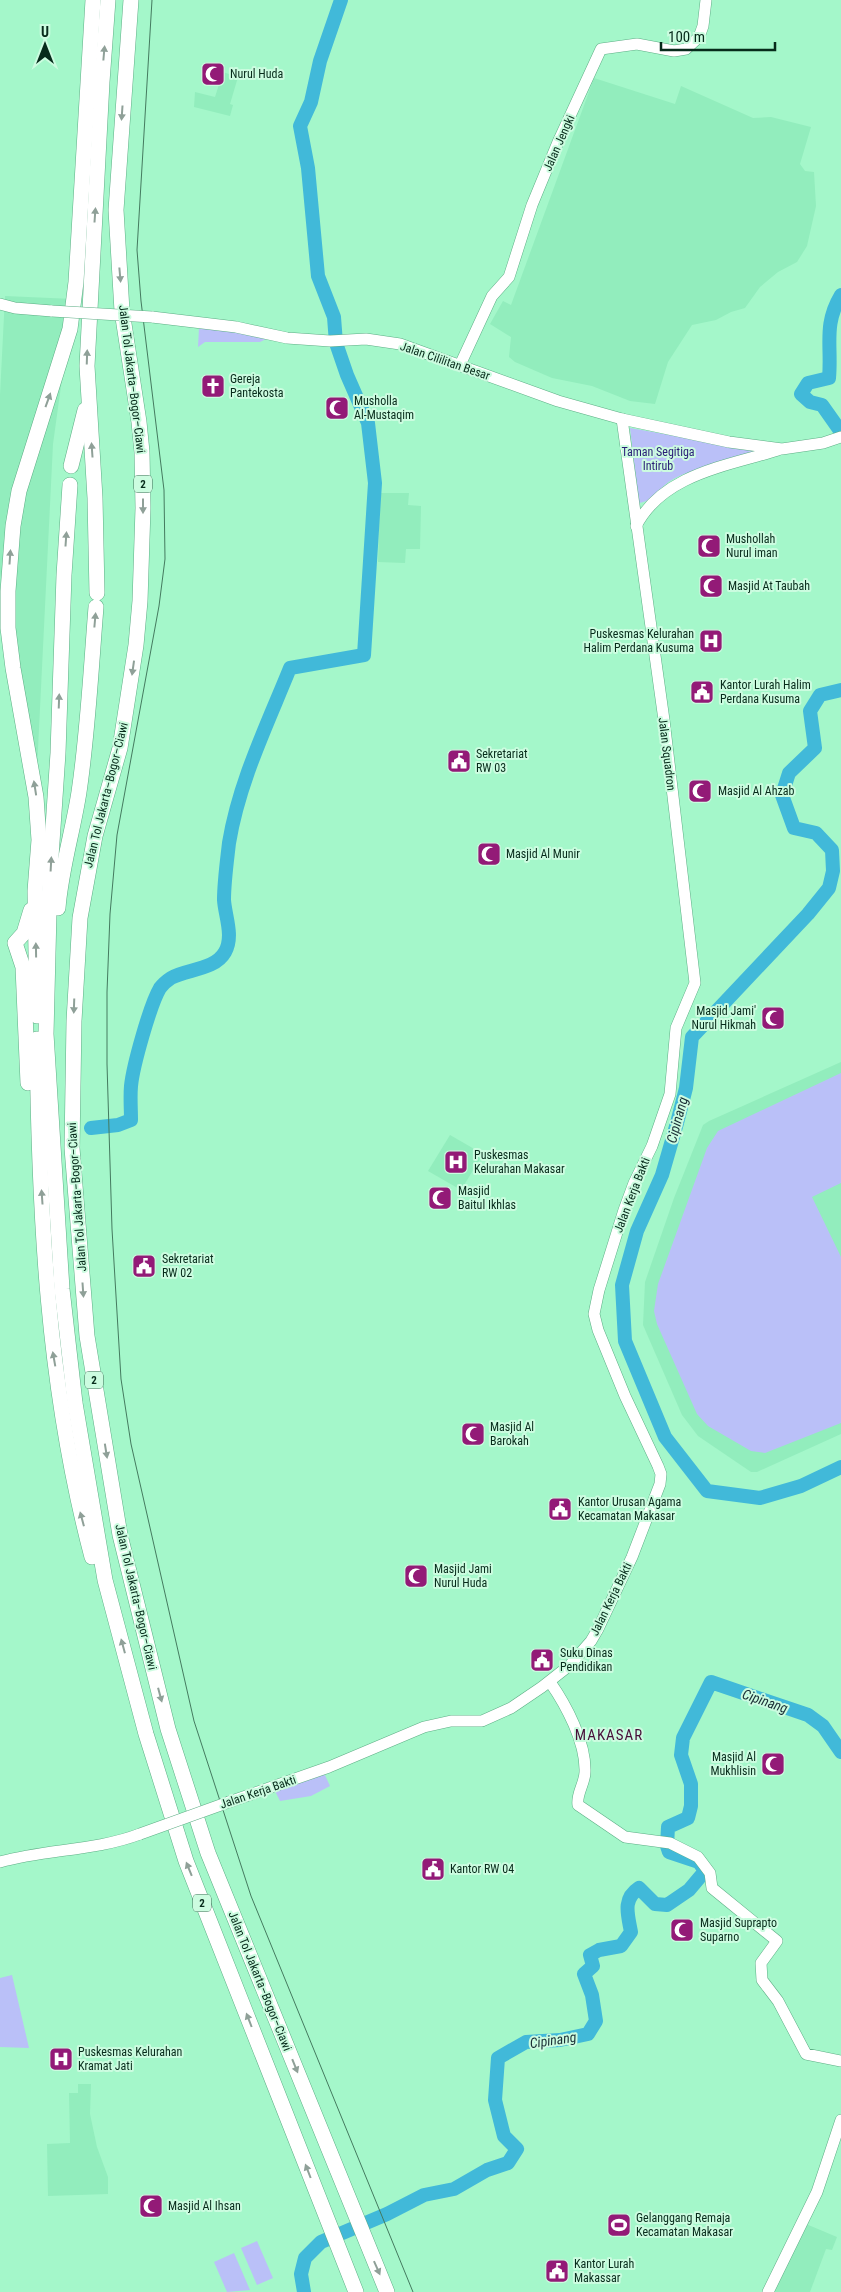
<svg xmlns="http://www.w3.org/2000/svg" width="841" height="2292" viewBox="0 0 841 2292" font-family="'Roboto Condensed',sans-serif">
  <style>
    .built { fill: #92edbd }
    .green { fill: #bac0f8 }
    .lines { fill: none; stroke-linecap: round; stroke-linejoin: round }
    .river { stroke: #41b9d9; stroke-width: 14 }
    .secondary-casing { stroke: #5dae85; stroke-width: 12 }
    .highway-casing { stroke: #5dae85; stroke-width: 16 }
    .secondary { stroke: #fff; stroke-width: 11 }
    .highway { stroke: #fff; stroke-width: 15 }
    .tram { stroke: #447a5f; stroke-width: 1 }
    .secondary-bridge-casing { stroke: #5dae85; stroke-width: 12; stroke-linecap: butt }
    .secondary-bridge { stroke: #fff; stroke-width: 11 }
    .oneway { fill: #8fa098 }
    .labels { text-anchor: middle; stroke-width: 4; stroke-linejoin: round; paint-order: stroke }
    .shield { fill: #ccfce0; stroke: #426a56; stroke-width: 1 }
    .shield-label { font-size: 11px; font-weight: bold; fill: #072b1b }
    .poi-label { font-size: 12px; fill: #072b1b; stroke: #ccfce0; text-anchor: start }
    .street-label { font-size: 12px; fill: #072b1b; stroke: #ccfce0 }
    .park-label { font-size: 12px; fill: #281c76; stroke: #ccfce0 }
    .water-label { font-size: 14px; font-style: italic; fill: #1a2e35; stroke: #ccfce0 }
    .quarter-label { font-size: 15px; letter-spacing: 1px; fill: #470f39; stroke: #ccfce0 }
  </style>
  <rect width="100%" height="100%" fill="#a4f7ca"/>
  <!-- built -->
  <g class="built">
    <polygon points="223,72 238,77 230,104 233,105 230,116 194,107 195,92 215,97"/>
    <polygon points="594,78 675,104 681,86 753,118 771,117 811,127 800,164 805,171 814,172 816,206 807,246 797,262 778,272 760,287 745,308 731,312 716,320 692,325 668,362 655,404 630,401 592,386 552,378 515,362 509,357 511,337 490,324 503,301 511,305"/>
    <polygon points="5,296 73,299 53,444 35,810 2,602 0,573 0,395"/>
    <polygon points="380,493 409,493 408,505 421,506 420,549 406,549 405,563 378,562"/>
    <polygon points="841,1062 841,1434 757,1472 751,1472 698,1436 682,1415 643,1325 645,1282 674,1198 703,1125 709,1121"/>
    <polygon points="450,1135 483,1154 461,1190 428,1171"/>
    <polygon points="78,2084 91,2084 90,2114 97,2147 108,2177 108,2194 48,2196 47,2144 70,2143 69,2093 78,2093"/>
    <polygon points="806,2224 837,2237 832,2250 826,2249 810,2292 774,2292"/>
  </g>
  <!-- green -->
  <g class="green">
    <polygon points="199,328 272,336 260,342 205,342 198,347"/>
    <path d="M630,428L755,450L756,455C732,461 690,468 670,481C658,489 654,501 639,503Z"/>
    <polygon points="841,1073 841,1183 812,1197 841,1257 841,1423 765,1453 751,1451 708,1426 697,1414 657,1324 654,1311 658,1284 707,1148 718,1131"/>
    <polygon points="324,1773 330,1786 311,1796 280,1801 275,1791"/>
    <polygon points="12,1975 29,2048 0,2047 0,1978"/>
    <polygon points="257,2241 273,2278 257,2285 241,2248"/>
    <polygon points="234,2253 250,2290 227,2292 214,2262"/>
  </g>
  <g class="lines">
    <!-- river -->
    <g class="river">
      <path d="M841,295C823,325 832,346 829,378L808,383L801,394L810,402L822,405L841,432"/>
      <polyline points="841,690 820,695 810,711 815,748 789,773 782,795 794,828 816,833 832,850 833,871 829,888 808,914 692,1037 686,1088 677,1123 662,1175 637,1231 622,1285 625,1341 665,1437 707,1491 760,1498 801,1486 841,1467"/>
      <path d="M91,1128L118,1125L131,1120C131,1109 130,1097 131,1086C133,1066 150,1005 160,988C163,984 168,980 171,978C187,969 215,970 225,952C234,936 225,916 224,900C224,882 227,861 229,843C239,782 267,725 290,668L364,655L375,483L368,423L347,375L336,343L334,317L318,276L308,168L300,126L311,102L320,61L341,0"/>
      <path d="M304,2292L301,2274L305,2258L321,2242L387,2214L424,2195L454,2189L487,2170L508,2163L517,2149L504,2136L495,2100L498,2058L526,2042L560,2040L588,2034L596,2021L592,1995L584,1974L593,1966L590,1955L599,1950L621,1946L631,1932C628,1915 622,1899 639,1888L655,1904L667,1905L689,1890L705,1871L699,1862L669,1852L667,1846L668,1827L688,1818L691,1806V1784L681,1755L683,1738L711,1682L808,1715L823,1726L841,1752"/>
    </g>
    <!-- secondary casing -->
    <g class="secondary-casing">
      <g id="secondary">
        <polyline points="0,304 15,308 52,311"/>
        <polyline points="152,317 236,327 287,338 330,341 366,339 400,344 558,401 622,419 729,442 782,449 823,443 841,437"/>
        <polyline points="460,365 492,296 509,277 532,205 558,142 601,49 637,44 674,51 686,49 699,37 703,26 706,0"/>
        <path d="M636,526C663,474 727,466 778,450"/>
        <path d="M550,1682C566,1705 586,1742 585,1772C585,1783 576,1794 578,1805L625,1837L670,1843L698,1857L710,1873L712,1888L777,1941L761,1963L762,1980L778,2001L806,2054L841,2061"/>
        <polyline points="229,1802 329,1767 424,1727 451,1721 482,1721 511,1708 542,1687 570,1665 591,1641 598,1629 632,1557 660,1484 661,1474 658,1466 625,1396 598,1330 594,1314 599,1290 624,1210 634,1183 652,1146 670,1094 676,1028 695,983 664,720 622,419"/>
        <path d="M0,1862C46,1849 95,1851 140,1834"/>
        <polyline points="768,2292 817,2192 841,2120"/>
      </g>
    </g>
    <!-- highway casing -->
    <g class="highway-casing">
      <g id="highway">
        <polyline points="131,0 116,210 122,311 139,422 142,452 143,508 140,601 136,645 120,748 95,836 80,918 74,1021 72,1148 87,1336 120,1535 168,1729 208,1853 387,2292"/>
        <polyline points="71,466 85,410"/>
        <polyline points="70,485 64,575 58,753 50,872 46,1034 62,1289 75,1403 105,1580 146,1734 186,1861 356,2292"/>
        <polyline points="97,593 95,498 87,366 102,82 108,0"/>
        <path d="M58,908C61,869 73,831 79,792C88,731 91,669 96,607"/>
        <polyline points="37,1016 35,891 39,840 36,797 13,668 8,628 8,591 13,526 19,491 70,329 76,282 93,0"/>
        <path d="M37,1039C39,1213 47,1388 92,1557"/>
        <polyline points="28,1083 23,967 15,943 24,933 31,910"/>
      </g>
    </g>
    <!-- secondary -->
    <use href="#secondary" class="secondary"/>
    <!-- highway -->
    <use href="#highway" class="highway"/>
    <!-- tram -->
    <polyline class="tram" points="152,0 137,250 141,301 164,490 165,559 159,606 117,835 110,914 107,992 107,1064 112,1229 121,1379 131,1444 194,1721 251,1896 413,2292"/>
    <!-- secondary-bridge casing -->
    <g class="secondary-bridge-casing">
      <g id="secondary-bridge">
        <polyline points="52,311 152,317"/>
        <polyline points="140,1834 229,1802"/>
      </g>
    </g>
    <!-- secondary-bridge -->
    <use href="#secondary-bridge" class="secondary-bridge"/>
  </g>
  <!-- one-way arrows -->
  <defs><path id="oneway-solid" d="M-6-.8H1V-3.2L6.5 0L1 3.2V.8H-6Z" transform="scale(1.25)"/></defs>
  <g class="oneway">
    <use href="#oneway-solid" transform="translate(104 53) rotate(-85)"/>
    <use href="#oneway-solid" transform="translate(122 113) rotate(94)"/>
    <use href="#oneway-solid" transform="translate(95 215) rotate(-86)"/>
    <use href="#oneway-solid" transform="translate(120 275) rotate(85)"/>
    <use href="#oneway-solid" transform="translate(87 357) rotate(-88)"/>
    <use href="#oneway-solid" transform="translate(48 400) rotate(-70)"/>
    <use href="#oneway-solid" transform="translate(92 450) rotate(-94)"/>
    <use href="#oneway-solid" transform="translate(143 506) rotate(90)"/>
    <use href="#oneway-solid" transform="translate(66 539) rotate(-86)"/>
    <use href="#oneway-solid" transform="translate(10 557) rotate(-86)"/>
    <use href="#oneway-solid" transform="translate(95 620) rotate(-85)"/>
    <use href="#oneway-solid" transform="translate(133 668) rotate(98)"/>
    <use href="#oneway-solid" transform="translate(59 701) rotate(-88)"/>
    <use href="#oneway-solid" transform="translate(35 788) rotate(-99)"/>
    <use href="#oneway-solid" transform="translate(51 864) rotate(-87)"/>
    <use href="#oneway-solid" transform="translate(36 950) rotate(-91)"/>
    <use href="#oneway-solid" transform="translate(74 1006) rotate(92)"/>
    <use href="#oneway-solid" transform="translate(42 1197) rotate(-94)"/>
    <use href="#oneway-solid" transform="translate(83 1290) rotate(86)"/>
    <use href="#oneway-solid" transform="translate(54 1359) rotate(-100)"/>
    <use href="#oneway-solid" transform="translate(106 1451) rotate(81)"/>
    <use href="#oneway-solid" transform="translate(82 1519) rotate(-105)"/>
    <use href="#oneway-solid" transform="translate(123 1646) rotate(-105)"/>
    <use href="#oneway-solid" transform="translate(160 1695) rotate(75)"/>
    <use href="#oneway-solid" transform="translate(189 1869) rotate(-112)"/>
    <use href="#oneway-solid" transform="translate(249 2020) rotate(-111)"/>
    <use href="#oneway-solid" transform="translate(295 2066) rotate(68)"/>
    <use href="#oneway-solid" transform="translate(308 2171) rotate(-111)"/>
    <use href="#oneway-solid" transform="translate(377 2268) rotate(66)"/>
  </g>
  <!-- icons -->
  <defs>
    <g id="mosque-square" transform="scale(1.25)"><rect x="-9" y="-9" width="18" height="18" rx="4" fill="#931a77" stroke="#ccfce0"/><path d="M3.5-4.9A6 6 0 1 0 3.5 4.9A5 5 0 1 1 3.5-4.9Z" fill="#fff"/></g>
    <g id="church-square" transform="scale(1.25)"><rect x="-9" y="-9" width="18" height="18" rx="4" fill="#931a77" stroke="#ccfce0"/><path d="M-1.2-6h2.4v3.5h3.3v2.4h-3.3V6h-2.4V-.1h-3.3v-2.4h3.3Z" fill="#fff"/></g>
    <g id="hospital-square" transform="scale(1.25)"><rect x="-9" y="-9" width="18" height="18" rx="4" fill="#931a77" stroke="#ccfce0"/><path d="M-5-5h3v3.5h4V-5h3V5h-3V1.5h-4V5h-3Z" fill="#fff"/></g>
    <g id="civic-square" transform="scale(1.25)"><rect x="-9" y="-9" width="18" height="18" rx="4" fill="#931a77" stroke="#ccfce0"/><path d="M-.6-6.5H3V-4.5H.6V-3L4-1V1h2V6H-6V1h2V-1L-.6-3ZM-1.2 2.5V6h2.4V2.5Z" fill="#fff"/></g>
    <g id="stadium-square" transform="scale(1.25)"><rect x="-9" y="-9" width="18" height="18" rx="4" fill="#931a77" stroke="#ccfce0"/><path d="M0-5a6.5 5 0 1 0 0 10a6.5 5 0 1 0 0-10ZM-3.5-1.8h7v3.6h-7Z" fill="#fff"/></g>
  </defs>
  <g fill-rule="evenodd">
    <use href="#mosque-square" x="213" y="74"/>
    <use href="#church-square" x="213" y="386"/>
    <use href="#mosque-square" x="337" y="408"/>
    <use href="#mosque-square" x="709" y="546"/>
    <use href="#mosque-square" x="711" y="586"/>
    <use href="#hospital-square" x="711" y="641"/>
    <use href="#civic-square" x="702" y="692"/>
    <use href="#civic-square" x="459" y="761"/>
    <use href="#mosque-square" x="700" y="791"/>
    <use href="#mosque-square" x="489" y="854"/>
    <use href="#mosque-square" x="773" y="1018"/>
    <use href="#hospital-square" x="456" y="1162"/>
    <use href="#mosque-square" x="440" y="1198"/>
    <use href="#civic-square" x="144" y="1266"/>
    <use href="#mosque-square" x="473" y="1434"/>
    <use href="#civic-square" x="560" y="1509"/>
    <use href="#mosque-square" x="416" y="1576"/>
    <use href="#civic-square" x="542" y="1660"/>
    <use href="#mosque-square" x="773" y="1764"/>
    <use href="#civic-square" x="433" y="1869"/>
    <use href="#mosque-square" x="682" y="1930"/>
    <use href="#hospital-square" x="61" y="2059"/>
    <use href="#mosque-square" x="151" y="2206"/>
    <use href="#stadium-square" x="619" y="2225"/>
    <use href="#civic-square" x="557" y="2271"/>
  </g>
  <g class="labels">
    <!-- shield labels -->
    <g class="shield">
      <rect x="134" y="475.5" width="18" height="17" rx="4"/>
      <rect x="85" y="1371.5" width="18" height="17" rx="4"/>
      <rect x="193" y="1894.5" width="18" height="17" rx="4"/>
    </g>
    <g class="shield-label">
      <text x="143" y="488">2</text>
      <text x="94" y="1384">2</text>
      <text x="202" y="1907">2</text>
    </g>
    <!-- poi labels -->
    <g class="poi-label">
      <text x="230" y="78">Nurul Huda</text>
      <text x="230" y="383">Gereja<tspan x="230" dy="14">Pantekosta</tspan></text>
      <text x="354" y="405">Musholla<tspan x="354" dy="14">Al-Mustaqim</tspan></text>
      <text x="726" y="543">Mushollah<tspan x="726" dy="14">Nurul iman</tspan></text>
      <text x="728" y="590">Masjid At Taubah</text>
      <text x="694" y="638" text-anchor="end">Puskesmas Kelurahan<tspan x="694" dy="14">Halim Perdana Kusuma</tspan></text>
      <text x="720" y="689">Kantor Lurah Halim<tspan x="720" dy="14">Perdana Kusuma</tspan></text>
      <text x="476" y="758">Sekretariat<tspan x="476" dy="14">RW 03</tspan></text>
      <text x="718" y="795">Masjid Al Ahzab</text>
      <text x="506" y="858">Masjid Al Munir</text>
      <text x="756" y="1015" text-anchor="end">Masjid Jami'<tspan x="756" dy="14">Nurul Hikmah</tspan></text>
      <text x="474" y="1159">Puskesmas<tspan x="474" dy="14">Kelurahan Makasar</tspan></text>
      <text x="458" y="1195">Masjid<tspan x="458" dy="14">Baitul Ikhlas</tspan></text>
      <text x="162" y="1263">Sekretariat<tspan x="162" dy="14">RW 02</tspan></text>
      <text x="490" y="1431">Masjid Al<tspan x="490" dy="14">Barokah</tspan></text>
      <text x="578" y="1506">Kantor Urusan Agama<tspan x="578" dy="14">Kecamatan Makasar</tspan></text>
      <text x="434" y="1573">Masjid Jami<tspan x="434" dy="14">Nurul Huda</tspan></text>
      <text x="560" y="1657">Suku Dinas<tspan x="560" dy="14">Pendidikan</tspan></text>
      <text x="756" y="1761" text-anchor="end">Masjid Al<tspan x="756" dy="14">Mukhlisin</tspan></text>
      <text x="450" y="1873">Kantor RW 04</text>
      <text x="700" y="1927">Masjid Suprapto<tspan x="700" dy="14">Suparno</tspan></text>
      <text x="78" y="2056">Puskesmas Kelurahan<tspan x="78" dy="14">Kramat Jati</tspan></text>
      <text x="168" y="2210">Masjid Al Ihsan</text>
      <text x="636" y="2222">Gelanggang Remaja<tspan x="636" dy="14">Kecamatan Makasar</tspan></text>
      <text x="574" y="2268">Kantor Lurah<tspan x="574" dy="14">Makassar</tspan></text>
    </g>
    <!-- street labels -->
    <g class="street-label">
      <text transform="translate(559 143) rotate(-66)" y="4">Jalan Jengki</text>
      <text transform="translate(445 361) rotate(19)" y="4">Jalan Cililitan Besar</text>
      <text transform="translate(132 379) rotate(83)" y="4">Jalan Tol Jakarta–Bogor–Ciawi</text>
      <text transform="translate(667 754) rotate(83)" y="4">Jalan Squadron</text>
      <text transform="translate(106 795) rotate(-76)" y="4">Jalan Tol Jakarta–Bogor–Ciawi</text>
      <text transform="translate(632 1195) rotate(-69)" y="4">Jalan Kerja Bakti</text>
      <text transform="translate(77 1197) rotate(-94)" y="4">Jalan Tol Jakarta–Bogor–Ciawi</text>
      <text transform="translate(136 1597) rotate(77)" y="4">Jalan Tol Jakarta–Bogor–Ciawi</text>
      <text transform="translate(611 1599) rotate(-64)" y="4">Jalan Kerja Bakti</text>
      <text transform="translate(258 1792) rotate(-19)" y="4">Jalan Kerja Bakti</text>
      <text transform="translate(260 1981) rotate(68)" y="4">Jalan Tol Jakarta–Bogor–Ciawi</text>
    </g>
    <!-- park labels -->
    <g class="park-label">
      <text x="658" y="456">Taman Segitiga<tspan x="658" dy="14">Intirub</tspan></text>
    </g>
    <!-- water labels -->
    <g class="water-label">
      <text transform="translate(677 1120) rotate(-75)" y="5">Cipinang</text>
      <text transform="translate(765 1701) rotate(19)" y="5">Cipinang</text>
      <text transform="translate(553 2040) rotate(-8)" y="5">Cipinang</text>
    </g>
    <!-- quarter labels -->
    <g class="quarter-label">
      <text x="609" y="1740">MAKASAR</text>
    </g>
  </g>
  <!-- north arrow -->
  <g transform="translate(45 45)" stroke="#ccfce0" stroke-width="4" paint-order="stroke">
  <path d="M0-4L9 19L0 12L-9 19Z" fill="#072b1b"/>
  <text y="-8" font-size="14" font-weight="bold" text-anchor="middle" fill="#072b1b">U</text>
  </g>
  <!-- scale -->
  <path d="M661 42v8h114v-8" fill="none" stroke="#072b1b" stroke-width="2.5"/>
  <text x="668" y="42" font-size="15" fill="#072b1b" stroke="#ccfce0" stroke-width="4" paint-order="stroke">100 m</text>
</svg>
